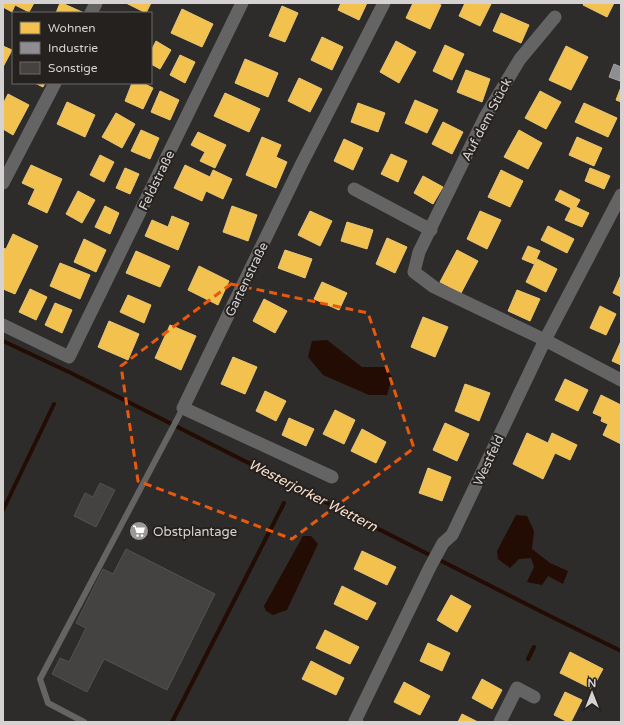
<svg xmlns="http://www.w3.org/2000/svg" width="624" height="725" viewBox="0 0 624 725" font-family="'Varela Round',sans-serif">
  <style>
    .water { fill: #220c04 }
    .homes { fill: #f2c14e; stroke: #e9c675 }
    .industry { fill: #8d8d92; stroke: #a3a2a5 }
    .lines { fill: none; stroke-linecap: round; stroke-linejoin: round }
    .stream { stroke: #220c04; stroke-width: 4 }
    .building { fill: #454342; stroke: #545251 }
    .service { stroke: #656464; stroke-width: 6 }
    .minor { stroke: #656464; stroke-width: 13 }
    .marked { fill: none; stroke: #e8590c; stroke-width: 3; stroke-dasharray: 8 5; stroke-linejoin: round }
    .labels { text-anchor: middle; stroke-width: 4; stroke-linejoin: round; paint-order: stroke }
    .street-label { font-size: 13px; fill: #d5d2d1; stroke: #25211f }
    .poi-label { font-size: 13px; fill: #d5d2d1; stroke: #25211f; text-anchor: start }
    .water-label { font-size: 14px; font-style: italic; fill: #f9dfcc; stroke: #25211f }
  </style>
  <rect width="100%" height="100%" fill="#2e2c2a"/>
  <!-- water -->
  <g class="water">
    <polygon points="327,340 362,367 386,367 392,377 387,395 369,395 323,375 308,357 312,341"/>
    <polygon points="516,515 527,516 534,531 532,549 550,563 568,571 563,584 548,576 542,585 527,582 534,567 531,558 519,559 510,568 498,559 497,551"/>
    <polygon points="303,536 311,536 318,544 287,610 273,615 266,611 264,606"/>
  </g>
  <!-- homes -->
  <g class="homes">
    <polygon points="3,3 34,3 29,12 15,5 12,12 3,7"/>
    <polygon points="60,3 62,3 82,12 56,13"/>
    <polygon points="126,3 151,3 146,13"/>
    <polygon points="341,3 367,3 359,20 338,10"/>
    <polygon points="413,3 436,3 441,5 430,29 406,18"/>
    <polygon points="465,3 491,4 480,26 459,16"/>
    <polygon points="584,3 614,3 607,17 583,5"/>
    <polygon points="282,6 298,13 285,42 269,36"/>
    <polygon points="182,9 213,24 202,47 171,33"/>
    <polygon points="501,13 529,25 521,43 493,31"/>
    <polygon points="322,37 343,47 332,70 311,60"/>
    <polygon points="156,41 171,50 160,69 151,64 151,51"/>
    <polygon points="396,41 416,52 399,83 380,72"/>
    <polygon points="445,45 464,54 452,80 433,71"/>
    <polygon points="3,46 12,50 3,67"/>
    <polygon points="566,46 588,57 571,90 549,80"/>
    <polygon points="180,55 195,62 185,83 170,75"/>
    <polygon points="245,59 278,73 268,97 235,83"/>
    <polygon points="466,70 490,79 482,102 457,92"/>
    <polygon points="299,78 322,89 310,112 288,101"/>
    <polygon points="35,83 45,83 43,87"/>
    <polygon points="132,83 143,83 153,88 143,109 125,101"/>
    <polygon points="621,87 621,102 616,100"/>
    <polygon points="160,91 179,100 170,120 151,112"/>
    <polygon points="540,91 561,102 546,129 525,118"/>
    <polygon points="225,93 260,109 249,132 214,116"/>
    <polygon points="8,94 29,105 13,135 3,129 3,104"/>
    <polygon points="415,100 438,110 427,133 405,123"/>
    <polygon points="67,102 95,115 85,137 57,124"/>
    <polygon points="358,103 385,113 378,132 351,122"/>
    <polygon points="584,103 617,118 608,137 575,122"/>
    <polygon points="116,113 135,124 122,148 102,137"/>
    <polygon points="443,122 463,132 452,154 432,144"/>
    <polygon points="141,130 159,138 150,159 131,151"/>
    <polygon points="519,130 542,143 528,169 504,157"/>
    <polygon points="198,132 226,145 215,168 200,161 205,152 191,145"/>
    <polygon points="262,137 281,145 276,157 287,162 276,188 246,175"/>
    <polygon points="577,137 602,148 594,166 569,155"/>
    <polygon points="344,139 363,148 353,170 334,161"/>
    <polygon points="391,154 407,161 398,182 381,174"/>
    <polygon points="100,155 114,162 104,182 90,175"/>
    <polygon points="31,165 62,179 47,213 28,204 35,189 22,183"/>
    <polygon points="185,165 210,177 213,170 232,179 223,199 206,191 202,201 174,188"/>
    <polygon points="125,168 139,174 130,194 116,188"/>
    <polygon points="590,168 610,176 604,189 585,181"/>
    <polygon points="501,170 523,181 510,207 488,197"/>
    <polygon points="423,176 443,187 433,204 414,193"/>
    <polygon points="560,190 580,200 576,207 589,213 582,227 565,220 571,208 555,200"/>
    <polygon points="78,191 95,200 82,223 66,214"/>
    <polygon points="105,206 119,213 110,234 95,227"/>
    <polygon points="232,206 257,215 248,241 223,232"/>
    <polygon points="310,211 332,221 320,246 298,235"/>
    <polygon points="480,211 501,220 487,249 467,239"/>
    <polygon points="172,216 189,223 178,250 145,236 152,220 168,227"/>
    <polygon points="347,222 373,230 367,249 341,241"/>
    <polygon points="548,226 574,239 567,253 541,240"/>
    <polygon points="13,234 38,246 15,294 3,289 3,248 6,249"/>
    <polygon points="387,238 407,247 395,273 376,264"/>
    <polygon points="84,239 106,250 96,272 74,262"/>
    <polygon points="528,246 540,251 534,264 522,259"/>
    <polygon points="285,250 312,259 305,278 278,268"/>
    <polygon points="457,250 478,261 461,293 440,282"/>
    <polygon points="136,251 170,266 160,287 126,273"/>
    <polygon points="537,259 557,269 546,292 526,282"/>
    <polygon points="60,263 90,275 80,299 50,286"/>
    <polygon points="199,266 229,281 218,305 188,290"/>
    <polygon points="621,275 621,297 613,293"/>
    <polygon points="322,282 347,293 339,310 314,299"/>
    <polygon points="30,289 47,297 36,320 19,312"/>
    <polygon points="517,290 540,299 530,321 508,311"/>
    <polygon points="128,295 151,305 144,323 120,312"/>
    <polygon points="264,299 287,311 275,333 253,321"/>
    <polygon points="55,303 72,310 62,333 45,325"/>
    <polygon points="600,306 616,314 606,335 590,328"/>
    <polygon points="423,317 448,327 435,357 411,347"/>
    <polygon points="109,321 139,334 128,360 98,347"/>
    <polygon points="170,325 196,336 181,370 155,358"/>
    <polygon points="621,341 621,365 612,361"/>
    <polygon points="233,357 257,367 245,394 221,384"/>
    <polygon points="565,379 588,390 578,411 555,400"/>
    <polygon points="465,384 490,393 479,421 455,411"/>
    <polygon points="265,391 286,401 276,421 256,411"/>
    <polygon points="601,395 621,405 621,444 603,435 608,424 601,421 602,417 593,413"/>
    <polygon points="335,410 355,420 344,444 323,434"/>
    <polygon points="289,418 314,429 306,446 282,435"/>
    <polygon points="445,423 469,434 457,461 433,450"/>
    <polygon points="362,429 386,442 376,463 351,451"/>
    <polygon points="527,433 548,443 552,433 577,445 570,460 555,453 543,479 513,464"/>
    <polygon points="428,468 451,477 442,501 419,493"/>
    <polygon points="362,551 396,567 387,585 354,569"/>
    <polygon points="342,586 376,603 367,620 334,604"/>
    <polygon points="451,595 471,606 457,632 437,620"/>
    <polygon points="325,630 359,647 350,664 316,648"/>
    <polygon points="428,643 450,653 442,671 420,661"/>
    <polygon points="570,652 603,669 592,689 560,673"/>
    <polygon points="311,661 344,678 336,695 302,679"/>
    <polygon points="482,679 502,690 492,709 472,698"/>
    <polygon points="404,682 430,696 420,715 394,702"/>
    <polygon points="565,692 582,700 571,722 568,722 554,715"/>
    <polygon points="462,714 478,722 458,722"/>
  </g>
  <!-- industry -->
  <polygon class="industry" points="614,64 621,67 620,81 609,77"/>
  <g class="lines">
    <!-- stream -->
    <g class="stream">
      <polyline points="3,341 71,373 550,616 621,651"/>
      <polyline points="3,510 54,404"/>
      <polyline points="528,659 534,647"/>
      <polyline points="172,722 284,503"/>
    </g>
  </g>
  <!-- building -->
  <g class="building">
    <polygon points="100,483 115,490 96,527 74,516 85,493 93,497"/>
    <polygon points="126,549 215,594 167,690 104,659 87,692 52,674 60,658 69,662 86,628 76,623 103,569 113,574"/>
  </g>
  <g class="lines">
    <!-- service -->
    <polyline class="service" points="84,722 48,703 40,679 183,408"/>
    <!-- minor -->
    <g class="minor">
      <polyline points="91,13 96,3"/>
      <polyline points="555,17 520,59 485,117 419,252 414,272 434,287 545,340 621,380"/>
      <polyline points="3,183 55,83"/>
      <polyline points="354,189 431,230"/>
      <polyline points="3,325 69,357 242,3"/>
      <polyline points="332,477 183,408 301,165 384,3"/>
      <polyline points="357,722 355,721 430,567 443,543 452,535 545,340 621,195"/>
      <polyline points="500,722 517,688 534,697"/>
    </g>
  </g>
  <!-- marked area -->
  <path class="marked" d="M231,284L368,313L414,448L292,539L138,481L121,366Z"/>
  <!-- icons -->
  <defs>
    <g id="supermarket-disc" transform="scale(1)"><circle r="9.5" fill="#9b9897" stroke="#25211f"/><path d="M-6-5.5h2.5l.6 2H6L4.5 2H-2.5L-4.4-4H-6ZM-1.5 3.2a1.3 1.3 0 1 0 .1 0ZM3 3.2a1.3 1.3 0 1 0 .1 0Z" fill="#fff"/></g>
  </defs>
  <g fill-rule="evenodd">
    <use href="#supermarket-disc" x="139" y="531"/>
  </g>
  <g class="labels">
    <!-- street labels -->
    <g class="street-label">
      <text transform="translate(486 119) rotate(-62)" y="5">Auf dem Stück</text>
      <text transform="translate(156 180) rotate(-64)" y="5">Feldstraße</text>
      <text transform="translate(246 279) rotate(-64)" y="5">Gartenstraße</text>
      <text transform="translate(488 460) rotate(-65)" y="5">Westfeld</text>
    </g>
    <!-- poi labels -->
    <g class="poi-label">
      <text x="153" y="536">Obstplantage</text>
    </g>
    <!-- water labels -->
    <g class="water-label">
      <text transform="translate(313 495) rotate(27)" y="5">Westerjorker Wettern</text>
    </g>
  </g>
  <!-- border -->
  <rect width="624" height="725" fill="none" stroke="#d5d2d1" stroke-width="8"/>
  <!-- legend -->
  <rect x="12" y="12" width="140" height="72" fill="#25211f" stroke="#6b6866"/>
  <rect x="20" y="22" width="20" height="12" fill="#f2c14e" stroke="#6b6866"/>
  <text x="48" y="32" font-size="12" fill="#d5d2d1">Wohnen</text>
  <rect x="20" y="42" width="20" height="12" fill="#8d8d92" stroke="#6b6866"/>
  <text x="48" y="52" font-size="12" fill="#d5d2d1">Industrie</text>
  <rect x="20" y="62" width="20" height="12" fill="#454342" stroke="#6b6866"/>
  <text x="48" y="72" font-size="12" fill="#d5d2d1">Sonstige</text>
  <!-- north arrow -->
  <g transform="translate(592 693)" stroke="#25211f" stroke-width="3" paint-order="stroke">
  <path d="M0-3L7 15L0 10L-7 15Z" fill="#d5d2d1"/>
  <text y="-6" font-size="11" font-weight="bold" text-anchor="middle" fill="#d5d2d1">N</text>
  </g>
</svg>
